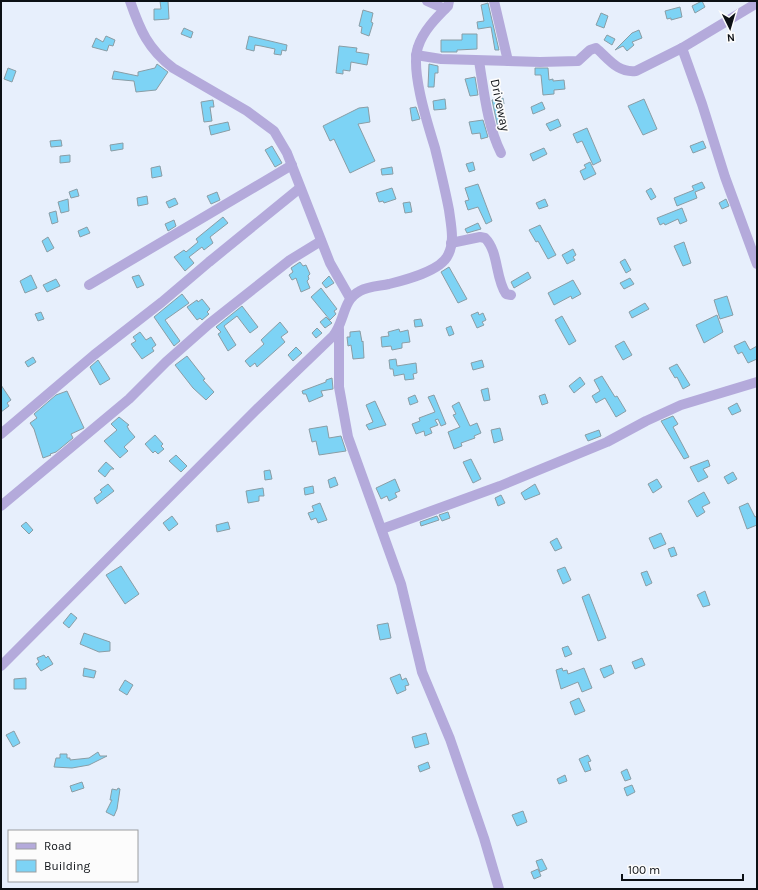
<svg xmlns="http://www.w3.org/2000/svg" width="758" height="890" viewBox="0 0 758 890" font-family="Karla,sans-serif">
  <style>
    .building { fill: #7dd3f5; stroke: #8a9da5 }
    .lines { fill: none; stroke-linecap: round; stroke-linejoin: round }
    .street { stroke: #b4aadb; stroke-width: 10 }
    .labels { text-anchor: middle; stroke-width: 3.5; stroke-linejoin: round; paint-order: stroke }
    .street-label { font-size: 13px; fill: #0c1015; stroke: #fcfcfc }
  </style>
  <rect width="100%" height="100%" fill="#e7effc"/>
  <!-- building -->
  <g class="building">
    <polygon points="160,1 168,1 169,19 154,20 154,9 161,9"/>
    <polygon points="702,1 705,7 695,13 692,6"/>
    <polygon points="488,3 499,50 495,50 491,27 478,29 477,22 484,21 481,5"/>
    <polygon points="680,7 682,17 671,20 671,18 667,19 665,11"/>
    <polygon points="363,10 373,13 371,22 373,23 369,36 361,33 362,27 359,26"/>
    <polygon points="601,13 608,16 604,28 596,25"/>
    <polygon points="184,28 193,32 191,38 181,34"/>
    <polygon points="639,30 642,38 632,42 634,45 627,51 623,46 615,50 632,33"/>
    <polygon points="462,34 477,34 477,49 457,50 457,52 441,52 441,40 462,40"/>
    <polygon points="607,35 615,39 612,45 604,40"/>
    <polygon points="106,36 115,40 113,46 109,45 107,51 92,47 96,38 103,42"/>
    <polygon points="249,36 287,45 286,51 282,50 281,55 274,54 275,49 261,46 255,45 254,51 246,49"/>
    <polygon points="339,46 357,48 356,52 369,54 367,65 351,62 350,71 343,70 343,74 336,73"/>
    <polygon points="157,64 168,72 156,90 136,92 134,81 112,79 114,71 138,76 138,72 155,68"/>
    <polygon points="429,64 438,66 438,73 435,73 434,87 428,87"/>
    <polygon points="8,68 16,71 12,82 4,79"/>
    <polygon points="535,68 548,68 549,80 553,79 553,81 564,80 565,89 554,90 554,94 543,95 541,75 535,75"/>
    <polygon points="475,77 478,95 470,96 465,79"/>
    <polygon points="503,98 504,104 498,105 502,127 498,128 492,100"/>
    <polygon points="445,99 446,109 434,110 433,101"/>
    <polygon points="644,99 657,129 643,135 628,106"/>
    <polygon points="213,100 214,107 210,107 212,121 204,122 201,102"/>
    <polygon points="542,102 545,109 533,114 531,107"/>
    <polygon points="368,107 370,122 358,124 375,161 350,173 334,139 330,141 323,126 359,108"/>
    <polygon points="416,107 420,119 412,121 410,108"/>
    <polygon points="558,119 561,126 550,131 546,124"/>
    <polygon points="483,120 488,137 481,139 480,133 472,134 469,122"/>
    <polygon points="228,122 230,130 211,135 209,126"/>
    <polygon points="587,128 601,161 593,165 582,141 577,143 573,134"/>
    <polygon points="61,140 62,146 51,147 50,141"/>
    <polygon points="703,141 706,148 693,153 690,146"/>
    <polygon points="123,143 123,149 111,151 110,145"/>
    <polygon points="272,146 282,163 275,167 265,150"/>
    <polygon points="544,148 547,154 533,161 530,154"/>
    <polygon points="70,155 70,162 60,163 60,156"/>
    <polygon points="473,162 475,170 469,172 466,164"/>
    <polygon points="590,162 596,174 584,180 580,171 586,168 584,165"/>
    <polygon points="160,166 162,176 152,178 151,168"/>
    <polygon points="392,167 393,174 382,175 381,169"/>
    <polygon points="702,182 705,188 695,192 697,198 677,206 674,198 694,190 692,186"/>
    <polygon points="478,184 492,221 486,224 478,207 468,210 465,201 469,200 465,188"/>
    <polygon points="392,188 396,199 384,203 383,201 379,202 376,193"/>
    <polygon points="651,188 656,197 651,200 646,191"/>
    <polygon points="77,189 79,196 71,198 69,192"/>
    <polygon points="217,192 220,200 211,204 207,196"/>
    <polygon points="147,196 148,204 138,206 137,198"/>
    <polygon points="175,198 178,204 169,208 166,202"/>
    <polygon points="68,199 69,211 61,213 58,202"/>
    <polygon points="545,199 548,206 539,209 536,203"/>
    <polygon points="726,199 729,206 722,209 719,203"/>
    <polygon points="410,202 412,212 405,213 403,203"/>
    <polygon points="682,208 687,221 680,224 678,219 665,225 664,223 660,225 657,218"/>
    <polygon points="56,211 58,222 52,224 49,213"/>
    <polygon points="223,217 228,223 210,237 213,243 204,250 202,247 189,257 194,263 185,271 174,257 184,250 186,252 198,242 196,239"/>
    <polygon points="174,220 176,226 168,231 165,224"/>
    <polygon points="478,223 481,229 467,233 465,229"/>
    <polygon points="540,225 556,255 548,259 538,241 536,242 529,230"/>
    <polygon points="87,227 90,233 80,237 78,231"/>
    <polygon points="48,237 54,248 47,252 42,241"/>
    <polygon points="684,242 691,263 683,266 674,246"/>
    <polygon points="573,249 576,255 573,257 575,260 567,264 562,255"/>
    <polygon points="625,259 631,270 626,273 620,262"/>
    <polygon points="300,262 303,266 306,265 310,274 308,276 309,279 307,281 310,288 301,292 296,278 292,280 289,275 293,272 291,268"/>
    <polygon points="449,267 467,299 458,303 441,272"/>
    <polygon points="528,272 531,278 514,288 511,282"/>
    <polygon points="31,275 37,288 25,293 20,281"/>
    <polygon points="139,275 144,285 137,288 132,277"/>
    <polygon points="329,276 334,283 326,288 322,283"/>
    <polygon points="630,278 634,284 624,289 620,283"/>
    <polygon points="56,279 60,286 47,292 43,285"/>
    <polygon points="573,280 581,294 572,299 571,296 554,305 548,293"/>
    <polygon points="321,288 337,309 334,311 336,314 330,320 311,297"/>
    <polygon points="182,294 189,303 165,320 180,341 174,346 154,317"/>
    <polygon points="727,296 733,315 720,319 714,300"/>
    <polygon points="202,299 210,309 207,312 209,314 202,320 200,318 197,320 187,307 197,300 198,302"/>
    <polygon points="645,303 649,309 632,318 629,312"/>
    <polygon points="242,306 258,327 250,333 237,316 224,326 236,345 228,351 218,334 221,332 216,327"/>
    <polygon points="41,312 44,319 38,321 35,314"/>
    <polygon points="478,312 479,315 483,313 486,320 482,322 484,325 477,328 471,315"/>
    <polygon points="717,315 723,332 704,343 696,325"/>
    <polygon points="562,316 576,341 569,345 555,320"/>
    <polygon points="326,317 332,323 325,328 320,322"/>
    <polygon points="421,319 423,326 415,327 414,320"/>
    <polygon points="280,322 288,332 281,337 285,342 257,367 255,363 250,367 245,361 264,344 261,340"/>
    <polygon points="451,326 454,334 449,336 446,328"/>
    <polygon points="317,328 322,333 316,338 312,333"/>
    <polygon points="399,329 400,332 408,330 410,342 402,343 402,348 392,350 391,346 382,347 381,337 389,336 388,332"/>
    <polygon points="360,331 362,342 363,341 364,358 353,359 351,345 348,346 347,337 350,337 350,332"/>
    <polygon points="140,332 146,340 151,337 156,345 152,348 154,351 142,359 131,344 136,341 133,337"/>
    <polygon points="624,341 632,355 623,360 615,346"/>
    <polygon points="745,341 750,350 757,346 757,359 748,363 742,352 738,354 734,346"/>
    <polygon points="296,347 302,353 293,361 288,355"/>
    <polygon points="187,356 205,379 203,380 214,392 206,400 193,388 175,365"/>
    <polygon points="33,357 36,362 28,367 25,362"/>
    <polygon points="396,359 397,366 416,363 417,373 413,374 414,379 405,380 404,374 394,376 393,369 390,369 389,360"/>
    <polygon points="98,360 110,379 100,385 90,367"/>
    <polygon points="482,360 484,367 473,370 471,363"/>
    <polygon points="677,364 690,385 683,389 677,377 675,378 669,368"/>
    <polygon points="602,376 615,397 617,396 626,411 616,417 605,398 596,403 592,396 600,391 594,380"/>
    <polygon points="580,377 585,384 574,393 569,386"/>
    <polygon points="332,378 333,389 321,391 323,396 309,402 306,394 303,394 302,391 326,382 326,380"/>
    <polygon points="1,385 11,400 7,403 9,406 1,412"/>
    <polygon points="488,388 490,400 484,401 481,390"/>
    <polygon points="67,391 84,428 71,434 73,438 56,452 50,454 51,455 43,458 34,429 30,423 37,418 34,414 56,395"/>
    <polygon points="545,394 548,403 542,405 539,396"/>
    <polygon points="415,395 418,402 410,405 408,398"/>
    <polygon points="434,395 446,424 441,426 438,419 435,420 438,425 430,428 432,433 425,436 424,431 416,434 412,424 420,421 419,418 435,412 428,397"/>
    <polygon points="375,401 386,425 369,430 366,425 373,422 366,405"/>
    <polygon points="459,402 470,426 477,423 481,433 474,436 475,438 461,443 462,446 454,449 448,432 460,427 453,415 456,414 452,406"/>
    <polygon points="737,403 741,411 732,415 728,408"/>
    <polygon points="673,416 678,424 673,427 689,457 684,459 661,421"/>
    <polygon points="119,417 129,425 127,426 129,430 135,437 124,447 128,451 120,458 104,441 117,430 111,424"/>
    <polygon points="327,426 329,438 341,436 346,451 319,455 316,441 312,442 309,429"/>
    <polygon points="500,428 503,440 494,443 491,430"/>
    <polygon points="599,430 601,436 588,441 585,435"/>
    <polygon points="155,435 163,444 161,446 164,449 158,454 155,451 153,453 145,444"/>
    <polygon points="176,455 187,466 181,472 169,461"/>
    <polygon points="471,459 481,479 473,483 463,462"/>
    <polygon points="708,460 710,466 703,469 708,477 698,482 690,467"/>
    <polygon points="106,462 114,469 111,469 105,477 98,471"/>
    <polygon points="270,470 272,479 265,480 264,471"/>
    <polygon points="733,472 737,479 728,484 724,477"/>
    <polygon points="335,477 338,485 330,488 328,480"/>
    <polygon points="395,479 400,491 395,493 397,497 389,501 387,496 381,499 376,488"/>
    <polygon points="657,479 662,487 653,493 648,484"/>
    <polygon points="108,484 114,491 97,504 94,498 102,492 100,490"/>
    <polygon points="535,484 540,494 525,500 521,493"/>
    <polygon points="313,486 314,493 305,495 304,488"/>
    <polygon points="263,488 264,496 259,496 259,501 248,503 246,491"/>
    <polygon points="704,492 710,503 702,507 705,512 697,517 688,501"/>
    <polygon points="501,495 505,503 498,506 495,498"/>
    <polygon points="320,503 327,520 318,523 316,518 311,520 308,513 314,511 312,506"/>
    <polygon points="748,503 755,517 757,516 757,525 747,529 739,507"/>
    <polygon points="448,512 450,518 442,521 439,515"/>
    <polygon points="172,516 178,524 169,531 163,523"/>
    <polygon points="437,516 439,520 421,526 420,522"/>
    <polygon points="26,522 33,530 29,534 21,526"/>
    <polygon points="228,522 230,529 217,532 216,525"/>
    <polygon points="661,533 666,544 654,549 649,538"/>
    <polygon points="557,538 562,548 555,551 550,542"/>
    <polygon points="674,547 677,555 671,557 668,549"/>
    <polygon points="121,566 139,594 125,604 106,575"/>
    <polygon points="565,567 571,580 563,584 557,570"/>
    <polygon points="647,571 652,583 646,586 641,573"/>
    <polygon points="705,591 710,605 703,607 697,595"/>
    <polygon points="589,594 606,638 598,641 582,597"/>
    <polygon points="71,613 77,618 69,628 63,623"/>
    <polygon points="388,623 391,638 380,640 377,625"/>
    <polygon points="84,633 110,642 110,651 99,652 80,644"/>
    <polygon points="568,646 572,654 565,657 562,648"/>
    <polygon points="44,655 46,658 48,656 53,664 41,671 36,664 39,662 37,658"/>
    <polygon points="642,658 645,665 635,669 632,662"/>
    <polygon points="611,665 614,673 604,678 600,669"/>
    <polygon points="84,668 96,671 94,678 83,676"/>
    <polygon points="562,668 563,671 567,670 568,674 584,668 592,688 582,692 578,682 561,689 556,670"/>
    <polygon points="400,674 402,680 406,678 409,685 405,686 406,690 397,694 390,678"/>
    <polygon points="26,678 26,689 14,689 14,679"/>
    <polygon points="125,680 133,685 127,695 119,690"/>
    <polygon points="579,698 585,711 575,715 570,702"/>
    <polygon points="14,731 20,743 13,747 6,735"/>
    <polygon points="426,733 429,744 415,748 412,737"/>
    <polygon points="98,752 100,756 107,756 89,765 72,768 54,767 56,758 60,758 60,754 67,754 67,758 70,758 70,760 89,758"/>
    <polygon points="588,755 591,761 588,762 591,770 585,772 579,759"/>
    <polygon points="428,762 430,768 420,772 418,766"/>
    <polygon points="627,769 631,779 625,781 621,772"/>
    <polygon points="565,775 567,781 559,784 557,779"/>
    <polygon points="82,782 84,788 72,792 70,786"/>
    <polygon points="632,785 635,792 627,796 624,788"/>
    <polygon points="118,788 120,789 117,809 114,816 106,812 112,800 110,800 112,789 117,790"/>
    <polygon points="523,811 527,822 517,826 512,815"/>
    <polygon points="542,859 547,869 540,872 536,861"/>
    <polygon points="538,869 541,876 534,879 531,872"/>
  </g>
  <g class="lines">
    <!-- street -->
    <g class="street">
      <path d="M130,1C140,30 148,49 173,68L247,111L274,131L287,153L330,263L350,298"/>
      <polyline points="427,1 445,9"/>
      <polyline points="494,1 508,61"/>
      <polyline points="682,48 702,104 725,177 757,264"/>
      <path d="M416,55L441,59L540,62L578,61L590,50L596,48C608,58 617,73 636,71L682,48L757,3"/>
      <path d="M479,61C484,91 487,125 501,153"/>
      <path d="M451,243L480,237L485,238C499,252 495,278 506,294L511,295"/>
      <polyline points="89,285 292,165"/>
      <polyline points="339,329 339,387 348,437 401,584 422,672 450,739 484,838 499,889"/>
      <polyline points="1,434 94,355 162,302 209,262 300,188"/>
      <polyline points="1,506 129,399 166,362 209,324 290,260 321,241"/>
      <polyline points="382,529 500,486 607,442 646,421 681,405 757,382"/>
      <path d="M1,666L255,411L333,336C345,322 342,300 360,291C368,286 380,286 389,284C405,280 441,271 448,255C455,242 451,225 449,210C445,189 440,169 435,148C428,125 410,70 418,47C423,31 436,18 448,6L449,1"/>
    </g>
  </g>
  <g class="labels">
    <!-- street labels -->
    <g class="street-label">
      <text transform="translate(501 105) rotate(78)" y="5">Driveway</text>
    </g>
  </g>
  <!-- border -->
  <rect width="758" height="890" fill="none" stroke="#0c1015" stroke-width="4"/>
  <!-- legend -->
  <rect x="8" y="830" width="130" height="52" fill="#fcfcfc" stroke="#9c9ea0"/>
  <rect x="16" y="843" width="20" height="6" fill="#b4aadb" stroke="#9c9ea0"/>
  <text x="44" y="850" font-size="12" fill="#0c1015">Road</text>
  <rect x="16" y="860" width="20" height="12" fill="#7dd3f5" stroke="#9c9ea0"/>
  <text x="44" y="870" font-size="12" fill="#0c1015">Building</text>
  <!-- north arrow -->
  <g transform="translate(730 28) rotate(175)" stroke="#fcfcfc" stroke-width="3" paint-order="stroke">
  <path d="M0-3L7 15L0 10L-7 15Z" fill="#0c1015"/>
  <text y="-6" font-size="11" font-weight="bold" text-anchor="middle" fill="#0c1015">N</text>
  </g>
  <!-- scale -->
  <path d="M622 874v6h121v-6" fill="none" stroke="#0c1015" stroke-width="2"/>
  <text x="628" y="874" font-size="12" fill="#0c1015" stroke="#fcfcfc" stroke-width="3" paint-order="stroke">100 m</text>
</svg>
